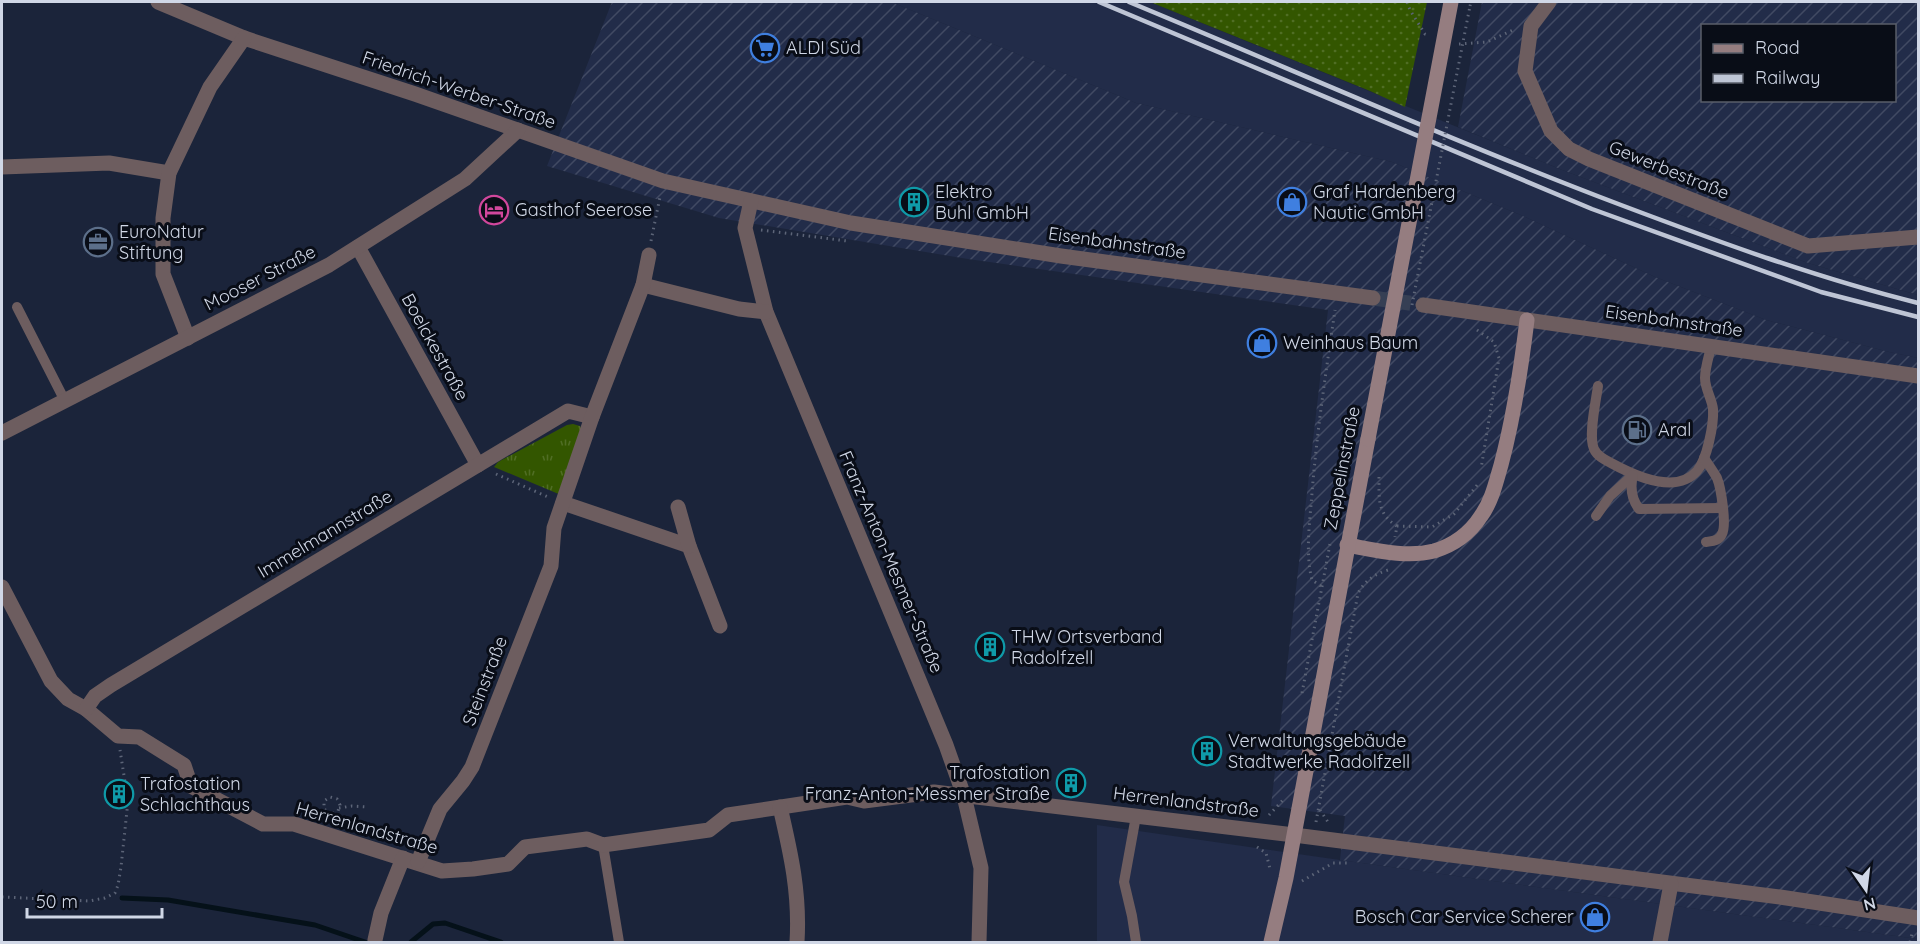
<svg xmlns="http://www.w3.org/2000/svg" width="1920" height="944" viewBox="0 0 1920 944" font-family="Quicksand,sans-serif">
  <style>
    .built { fill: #222c49 }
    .industrial { fill: url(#industrial-furrows); fill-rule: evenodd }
    .grass { fill: url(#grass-tufts) }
    .garden { fill: url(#garden-dots) }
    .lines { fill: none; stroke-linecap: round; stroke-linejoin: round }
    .stream { stroke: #051119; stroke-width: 5 }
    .street-tunnel { stroke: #363f54; stroke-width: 15; stroke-dasharray: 15 8; stroke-linecap: butt }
    .path { stroke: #5d6578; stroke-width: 3; stroke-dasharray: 1.5 4.5; stroke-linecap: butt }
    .lane { stroke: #6d5d5f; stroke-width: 10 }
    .street { stroke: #6d5d5f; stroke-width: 15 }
    .secondary { stroke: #957d80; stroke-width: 15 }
    .rail { stroke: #bec5d5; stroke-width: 4.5 }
    .path-bridge { stroke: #5d6578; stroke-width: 3; stroke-dasharray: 1.5 4.5; stroke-linecap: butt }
    .secondary-bridge { stroke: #957d80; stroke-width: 15 }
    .labels { text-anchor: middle; stroke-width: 6; stroke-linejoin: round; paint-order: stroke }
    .poi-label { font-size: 18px; fill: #d0d7e6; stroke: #090d17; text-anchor: start }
    .street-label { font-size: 18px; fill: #d0d7e6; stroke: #090d17 }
  </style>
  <defs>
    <pattern id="industrial-furrows" width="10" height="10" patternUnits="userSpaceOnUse" patternTransform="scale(1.5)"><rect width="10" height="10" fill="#222c49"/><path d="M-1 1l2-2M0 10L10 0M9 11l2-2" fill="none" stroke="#414a63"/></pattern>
    <pattern id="grass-tufts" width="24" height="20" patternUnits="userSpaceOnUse" patternTransform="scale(1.5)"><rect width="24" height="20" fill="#335600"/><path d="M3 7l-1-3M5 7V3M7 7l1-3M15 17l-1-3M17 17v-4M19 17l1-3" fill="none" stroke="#506e25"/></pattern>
    <pattern id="garden-dots" width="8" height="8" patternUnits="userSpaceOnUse" patternTransform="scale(1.5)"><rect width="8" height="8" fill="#335600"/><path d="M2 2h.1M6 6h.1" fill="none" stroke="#506e25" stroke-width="1.8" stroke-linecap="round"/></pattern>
  </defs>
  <rect width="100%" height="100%" fill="#1b243a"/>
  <!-- built -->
  <g class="built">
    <polygon points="891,2 1150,2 1565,171 1808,263 1918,295 1918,358 1889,352 1766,320 1655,277 1523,216 1392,162 1136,103"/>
    <polygon points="1097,825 1340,860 1918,939 1918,942 1097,942"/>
  </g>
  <!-- industrial -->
  <g class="industrial">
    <polygon points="612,2 891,2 1136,103 1392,162 1523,216 1655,277 1766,320 1889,352 1918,358 1918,939 1340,860 1345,816 1271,806 1328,310 968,259 719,218 547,166"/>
    <path d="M1482,2H1918V295L1808,263L1565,171L1458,127ZM1702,26H1894V100H1702Z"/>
  </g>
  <!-- grass -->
  <polygon class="grass" points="573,424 580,426 583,432 561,495 494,467 498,462 567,425"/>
  <!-- garden -->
  <polygon class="garden" points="1150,2 1427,2 1405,107 1370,91"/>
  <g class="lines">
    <!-- stream -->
    <g class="stream">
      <polyline points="122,898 168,900 315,925 365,942"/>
      <polyline points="411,942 433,924 445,923 501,942"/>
    </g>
    <!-- street-tunnel -->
    <polyline class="street-tunnel" points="1373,298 1423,305"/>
    <!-- path -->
    <g class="path">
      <polyline points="1407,2 1410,10 1425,34 1428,35"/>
      <polyline points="1470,6 1471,2"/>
      <polyline points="1459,44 1487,42 1513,30"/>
      <polyline points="761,230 847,241"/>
      <polyline points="651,241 660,197"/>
      <polyline points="1477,330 1494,342 1499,358 1481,469"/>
      <polyline points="496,474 548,497"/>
      <path d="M1379,477C1379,498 1377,514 1397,526L1395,537"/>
      <polyline points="1397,526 1432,527 1454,514 1478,484"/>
      <path d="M1321,586L1312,580C1305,552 1310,521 1312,493C1317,431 1326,371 1335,310"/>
      <polyline points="1302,693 1330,544"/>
      <polyline points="339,808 352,806 367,807"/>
      <polyline points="1320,810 1328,822"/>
      <polyline points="1269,815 1283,800"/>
      <polyline points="330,818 331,814 338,811 340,805 337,799 330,797 324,801 324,809 331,814"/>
      <path d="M1316,822L1358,593C1366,580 1373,575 1388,570"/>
      <polyline points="1257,847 1266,853 1270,869"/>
      <polyline points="1302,881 1333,863 1347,863 1347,859"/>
      <polyline points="2,897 89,901 105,898 115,893 118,885 121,867 128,801 120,750"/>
      <polyline points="1910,942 1912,934"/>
    </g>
    <!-- lane -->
    <g class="lane">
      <polyline points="17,307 65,401"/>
      <path d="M1598,386C1596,401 1588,436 1594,449C1597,456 1605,460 1611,463C1633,475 1676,495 1697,471C1707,460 1714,424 1713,409C1712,399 1705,389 1705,378C1705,368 1709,356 1711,347"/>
      <path d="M1704,458C1708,464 1713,471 1717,478C1721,488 1727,525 1722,534C1719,541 1712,541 1706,542"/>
      <path d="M1633,475C1630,487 1631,498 1639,509L1722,508"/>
      <polyline points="1596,516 1610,496 1633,475"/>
      <polyline points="1136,816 1124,882 1132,916 1136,942"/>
      <polyline points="603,845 619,942"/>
    </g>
    <!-- street -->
    <g class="street">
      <polyline points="158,2 244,38 415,94 663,181 851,223 1061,256 1373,298"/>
      <polyline points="1549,2 1531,26 1525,71 1551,131 1569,149 1589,159 1808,246 1918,237"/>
      <polyline points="2,167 109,163 169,173"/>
      <polyline points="751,201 745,228 766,312 946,745 964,796 981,868 979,942"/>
      <polyline points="358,247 478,465"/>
      <polyline points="643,285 739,309 766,312"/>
      <polyline points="1423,305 1918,376"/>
      <polyline points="188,338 163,274 163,218 169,173 210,87 244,38"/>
      <polyline points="2,433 329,265 465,179 518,130"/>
      <polyline points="563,503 689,546 720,626"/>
      <polyline points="678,507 689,546"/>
      <polyline points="2,587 51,681 68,699 86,709 118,736 139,737 184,765 191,786 263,824 294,824 442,871 473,869 508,864 525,847 587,839 603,845 709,830 728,815 847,797 864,801 934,792 1294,835 1780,897 1918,918"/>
      <polyline points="86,709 95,696 111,685 568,411 592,417"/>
      <path d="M780,807C791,854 800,894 797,942"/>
      <polyline points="418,862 440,809 463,781 472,767 551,566 554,528 592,417 643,285 649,255"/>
      <polyline points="375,940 381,913 403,858"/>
      <polyline points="1660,942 1671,884"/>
    </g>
    <!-- secondary -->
    <g class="secondary">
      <path d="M1347,545C1375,550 1406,558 1434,551C1454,545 1470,533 1481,516C1492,501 1496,482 1501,465C1514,417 1521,369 1527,320"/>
      <polyline points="1271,942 1286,878 1368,439"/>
    </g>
    <!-- rail -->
    <g class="rail">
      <polyline points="1099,2 1592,209 1821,292 1918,317"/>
      <path d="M1129,2C1293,70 1455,142 1621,205C1719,242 1817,278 1918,303"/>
    </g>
    <!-- path-bridge -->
    <polyline class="path-bridge" points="1412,305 1470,6"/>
    <!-- secondary-bridge -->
    <polyline class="secondary-bridge" points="1368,439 1451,2"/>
  </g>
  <!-- icons -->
  <defs>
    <g id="supermarket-ring" transform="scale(1.5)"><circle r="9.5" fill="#090d17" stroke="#3f7fe0" stroke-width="1.5"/><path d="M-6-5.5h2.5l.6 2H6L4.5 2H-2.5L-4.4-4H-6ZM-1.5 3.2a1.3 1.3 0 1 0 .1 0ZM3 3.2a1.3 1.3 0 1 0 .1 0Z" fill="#3f7fe0"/></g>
    <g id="building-ring" transform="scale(1.5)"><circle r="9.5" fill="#090d17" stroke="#0f9aa8" stroke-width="1.5"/><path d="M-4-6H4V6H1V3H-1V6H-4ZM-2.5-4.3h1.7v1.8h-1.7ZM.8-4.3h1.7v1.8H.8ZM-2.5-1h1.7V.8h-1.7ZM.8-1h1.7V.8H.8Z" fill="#0f9aa8"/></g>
    <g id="shop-ring" transform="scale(1.5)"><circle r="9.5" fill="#090d17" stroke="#3f7fe0" stroke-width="1.5"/><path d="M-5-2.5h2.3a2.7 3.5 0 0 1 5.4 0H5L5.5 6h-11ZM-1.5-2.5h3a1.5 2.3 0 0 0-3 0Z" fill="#3f7fe0"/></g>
    <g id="hotel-ring" transform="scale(1.5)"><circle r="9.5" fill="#090d17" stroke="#d1479c" stroke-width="1.5"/><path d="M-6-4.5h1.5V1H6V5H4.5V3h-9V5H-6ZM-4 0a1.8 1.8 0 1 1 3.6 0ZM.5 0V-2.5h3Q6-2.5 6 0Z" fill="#d1479c"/></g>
    <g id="office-ring" transform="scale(1.5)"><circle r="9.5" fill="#090d17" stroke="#5c6f8a" stroke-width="1.5"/><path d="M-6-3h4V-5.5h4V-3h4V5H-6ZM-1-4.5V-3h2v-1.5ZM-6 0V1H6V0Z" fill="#5c6f8a"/></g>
    <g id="fuel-ring" transform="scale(1.5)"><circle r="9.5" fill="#090d17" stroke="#5c6f8a" stroke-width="1.5"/><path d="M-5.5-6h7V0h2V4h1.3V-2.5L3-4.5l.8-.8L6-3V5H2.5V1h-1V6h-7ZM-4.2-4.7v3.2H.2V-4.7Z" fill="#5c6f8a"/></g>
  </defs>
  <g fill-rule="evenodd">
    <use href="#supermarket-ring" x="765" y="48"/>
    <use href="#building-ring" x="914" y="202"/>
    <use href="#shop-ring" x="1292" y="202"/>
    <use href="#hotel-ring" x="494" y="210"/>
    <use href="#office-ring" x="98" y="242"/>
    <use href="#shop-ring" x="1262" y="343"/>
    <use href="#fuel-ring" x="1637" y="430"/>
    <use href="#building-ring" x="990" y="647"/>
    <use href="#building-ring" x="1207" y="751"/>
    <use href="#building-ring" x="1071" y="783"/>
    <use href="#building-ring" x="119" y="794"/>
    <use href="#shop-ring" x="1595" y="917"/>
  </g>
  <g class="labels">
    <!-- poi labels -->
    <g class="poi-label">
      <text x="786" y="54">ALDI Süd</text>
      <text x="935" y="198">Elektro<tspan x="935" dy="21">Buhl GmbH</tspan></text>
      <text x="1313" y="198">Graf Hardenberg<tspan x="1313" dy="21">Nautic GmbH</tspan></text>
      <text x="515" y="216">Gasthof Seerose</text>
      <text x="119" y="238">EuroNatur<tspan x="119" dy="21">Stiftung</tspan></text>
      <text x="1283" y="349">Weinhaus Baum</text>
      <text x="1658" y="436">Aral</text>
      <text x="1011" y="643">THW Ortsverband<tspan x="1011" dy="21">Radolfzell</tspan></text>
      <text x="1228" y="747">Verwaltungsgebäude<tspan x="1228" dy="21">Stadtwerke Radolfzell</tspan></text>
      <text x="1050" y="779" text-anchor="end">Trafostation<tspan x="1050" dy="21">Franz-Anton-Messmer Straße</tspan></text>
      <text x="140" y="790">Trafostation<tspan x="140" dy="21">Schlachthaus</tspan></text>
      <text x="1574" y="923" text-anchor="end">Bosch Car Service Scherer</text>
    </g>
    <!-- street labels -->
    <g class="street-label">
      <text transform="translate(459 90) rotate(19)" y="6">Friedrich-Werber-Straße</text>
      <text transform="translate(1669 170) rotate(22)" y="6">Gewerbestraße</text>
      <text transform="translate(1117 243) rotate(8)" y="6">Eisenbahnstraße</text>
      <text transform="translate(260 278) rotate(-27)" y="6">Mooser Straße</text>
      <text transform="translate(1674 321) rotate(8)" y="6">Eisenbahnstraße</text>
      <text transform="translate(435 347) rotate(61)" y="6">Boelckestraße</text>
      <text transform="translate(1342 468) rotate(-79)" y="6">Zeppelinstraße</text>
      <text transform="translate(325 534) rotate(-31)" y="6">Immelmannstraße</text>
      <text transform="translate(891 562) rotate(67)" y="6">Franz-Anton-Mesmer-Straße</text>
      <text transform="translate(485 681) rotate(-69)" y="6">Steinstraße</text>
      <text transform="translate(1186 802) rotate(7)" y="6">Herrenlandstraße</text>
      <text transform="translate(367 828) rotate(16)" y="6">Herrenlandstraße</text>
    </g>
  </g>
  <!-- border -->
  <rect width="1920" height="944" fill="none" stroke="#d0d7e6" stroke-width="6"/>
  <!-- legend -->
  <rect x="1701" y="24" width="195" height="78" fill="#090d17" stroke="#595e6a" stroke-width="1.5"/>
  <rect x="1713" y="44" width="30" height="9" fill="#957d80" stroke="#595e6a" stroke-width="1.5"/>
  <text x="1755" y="54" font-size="18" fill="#d0d7e6">Road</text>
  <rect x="1713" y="74" width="30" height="9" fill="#bec5d5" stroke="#595e6a" stroke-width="1.5"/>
  <text x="1755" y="84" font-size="18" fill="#d0d7e6">Railway</text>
  <!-- north arrow -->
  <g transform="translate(1866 890) rotate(166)" stroke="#090d17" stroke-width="4.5" paint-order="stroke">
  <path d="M0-4.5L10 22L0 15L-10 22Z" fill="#d0d7e6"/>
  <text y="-9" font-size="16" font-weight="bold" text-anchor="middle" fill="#d0d7e6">N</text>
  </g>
  <!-- scale -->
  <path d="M27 908v9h135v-9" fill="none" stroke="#d0d7e6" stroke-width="3"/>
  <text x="36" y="908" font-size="18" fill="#d0d7e6" stroke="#090d17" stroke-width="4.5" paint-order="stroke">50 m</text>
</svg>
